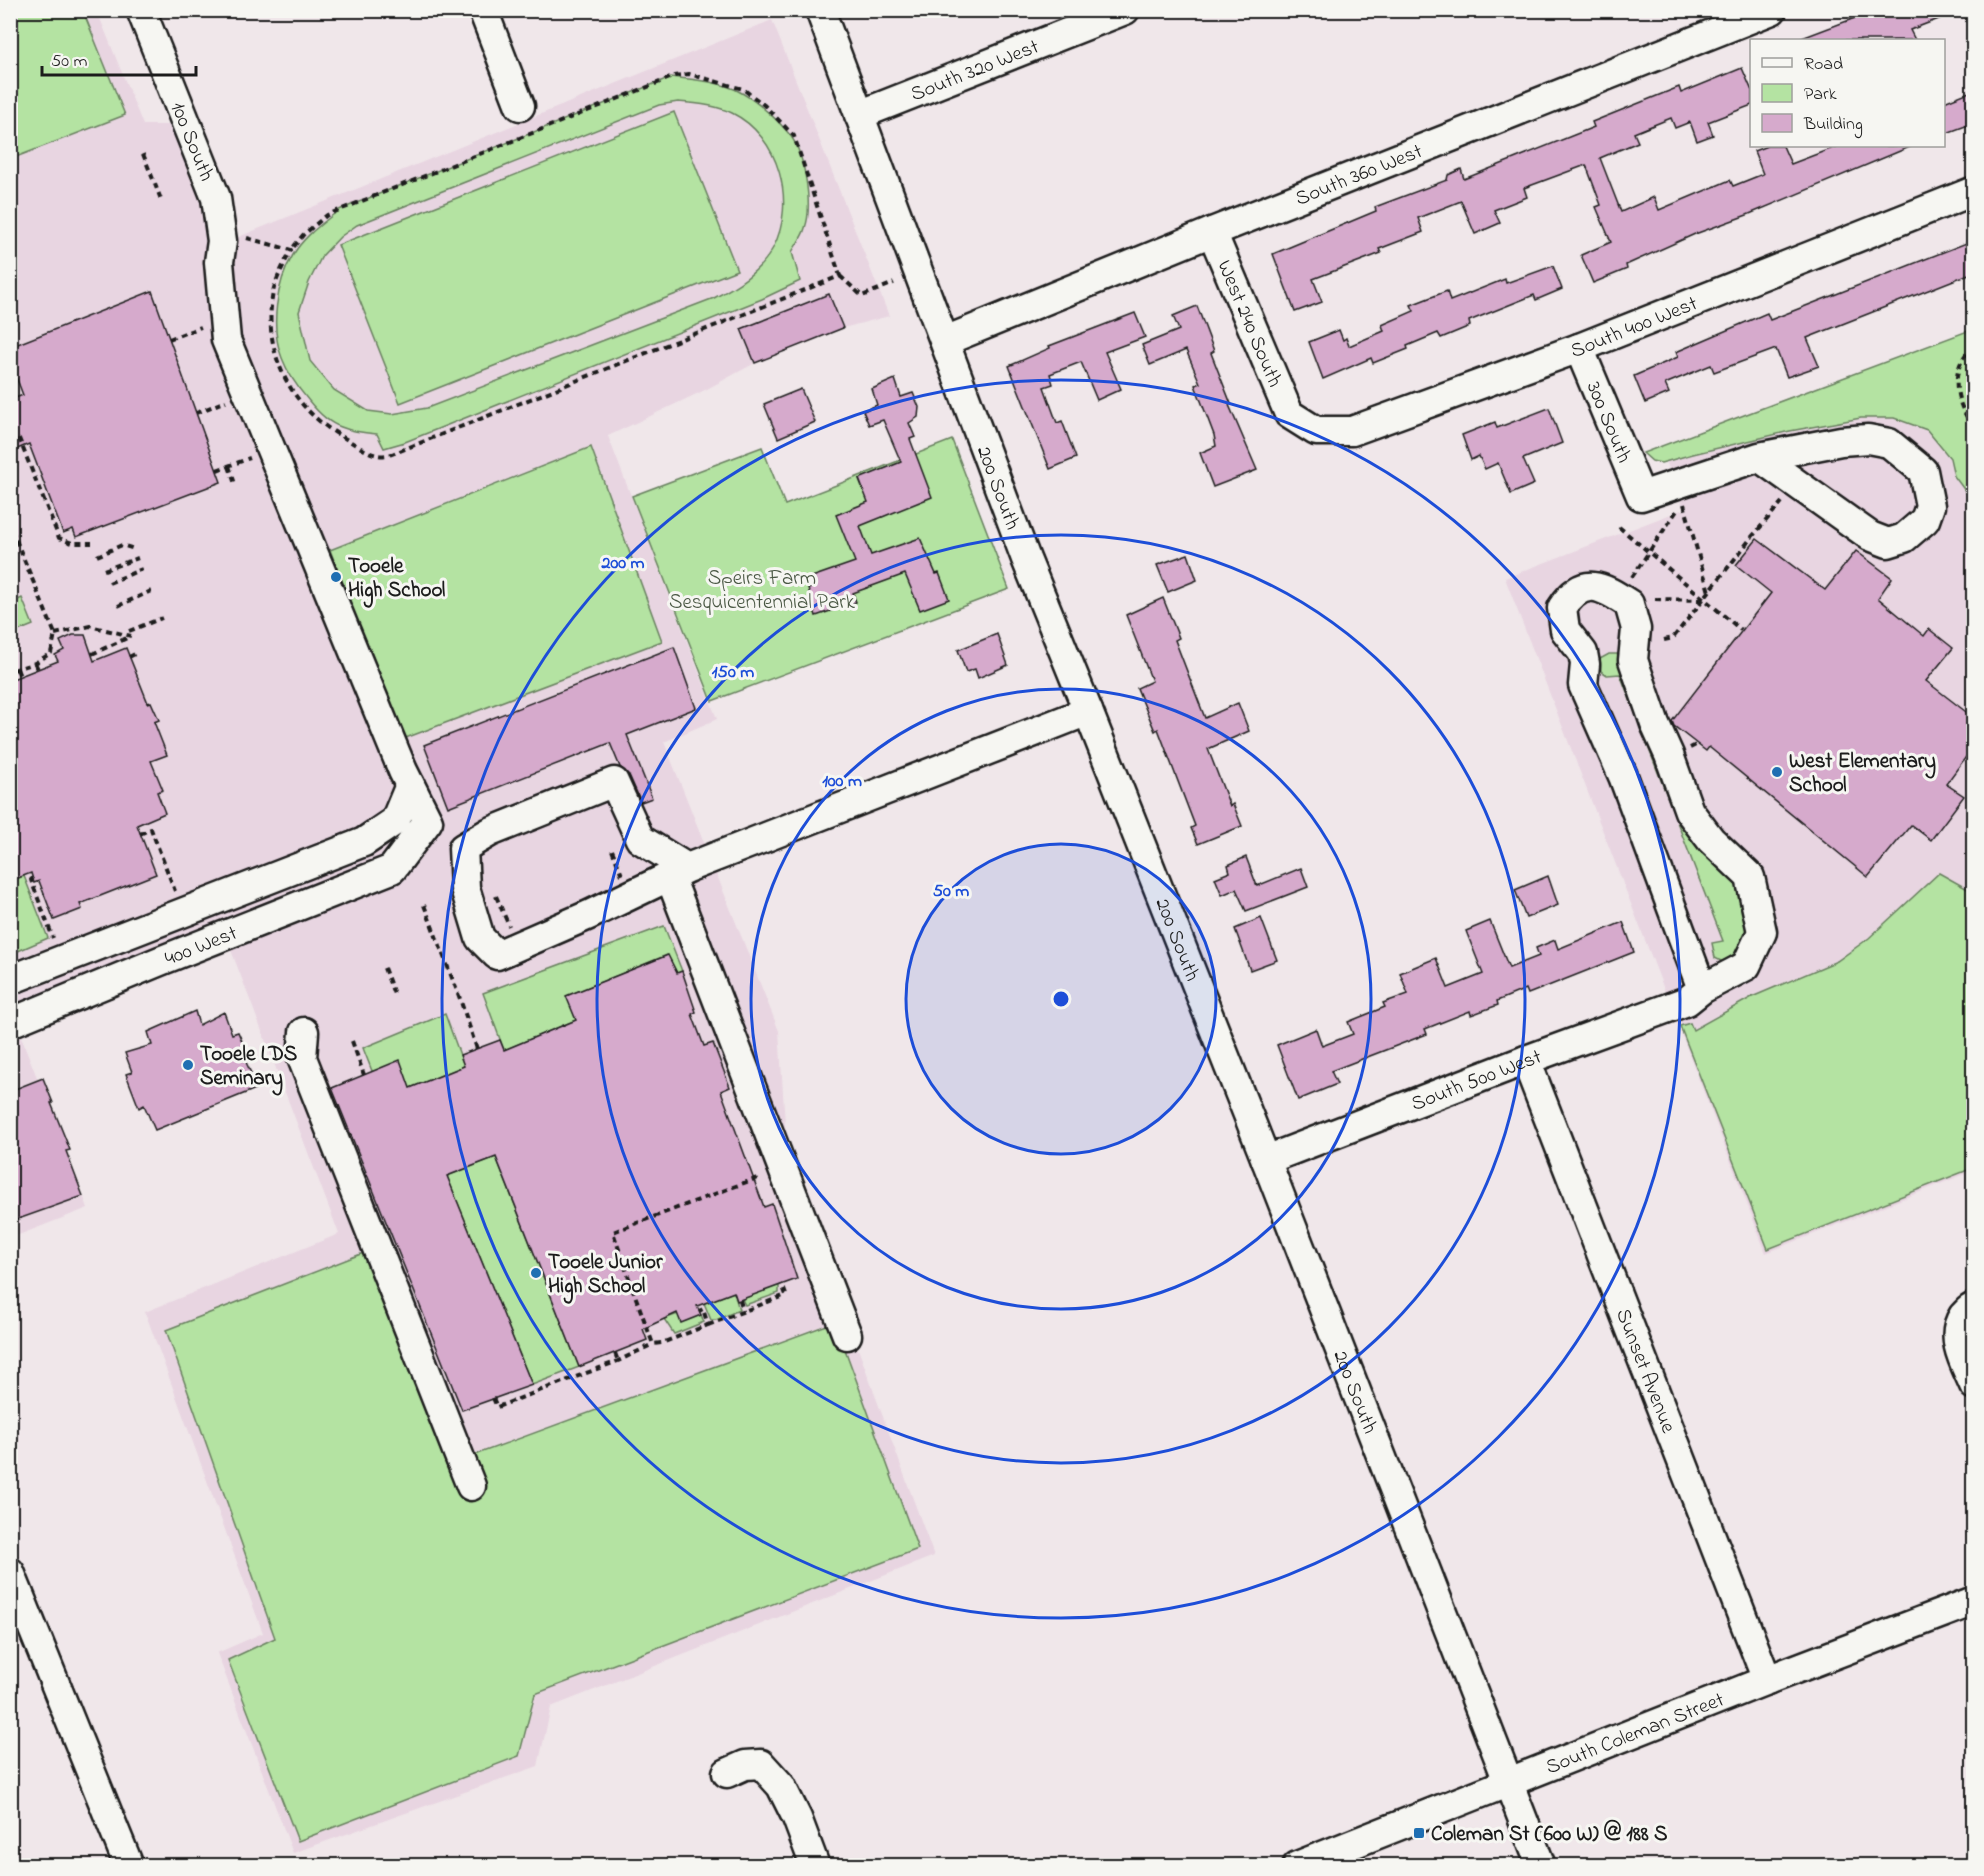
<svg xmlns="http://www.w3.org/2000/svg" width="1984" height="1876" viewBox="0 0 1984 1876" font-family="'Indie Flower',sans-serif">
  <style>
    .built { fill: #e8d5e1 }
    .green { fill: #b4e3a2; stroke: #68805f; stroke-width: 1.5; fill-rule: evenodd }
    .building { fill: #d6aacc; stroke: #1c1c1c; stroke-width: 1.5 }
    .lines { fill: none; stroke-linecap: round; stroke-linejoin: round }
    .minor-casing { stroke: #1c1c1c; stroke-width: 33 }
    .path { stroke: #1c1c1c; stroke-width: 4; stroke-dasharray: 6 4.5; stroke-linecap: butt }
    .minor { stroke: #f6f6f2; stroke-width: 28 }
    .ring { fill: none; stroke: #1d4ed8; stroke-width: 3 }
    .poi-dot { fill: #1f6fb2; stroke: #f6f6f2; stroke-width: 2 }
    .labels { text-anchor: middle; stroke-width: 6; stroke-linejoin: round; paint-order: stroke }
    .street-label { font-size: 21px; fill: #1c1c1c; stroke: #f6f6f2 }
    .poi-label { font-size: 21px; font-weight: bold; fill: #1c1c1c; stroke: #f6f6f2; text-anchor: start }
    .park-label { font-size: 21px; fill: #4a5844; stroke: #f6f6f2 }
    .centre { fill: #1d4ed8; stroke: #f6f6f2; stroke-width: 3 }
    .ring-label { font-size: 18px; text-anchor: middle; font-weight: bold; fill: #1d4ed8; stroke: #f6f6f2; stroke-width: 6; stroke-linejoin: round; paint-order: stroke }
  </style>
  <rect width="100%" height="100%" fill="#f0e7ea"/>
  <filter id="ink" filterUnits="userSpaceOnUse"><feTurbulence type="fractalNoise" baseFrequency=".0167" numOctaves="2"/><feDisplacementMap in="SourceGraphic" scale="12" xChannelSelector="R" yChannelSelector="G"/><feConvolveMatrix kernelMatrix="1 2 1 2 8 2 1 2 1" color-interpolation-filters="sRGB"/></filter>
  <g filter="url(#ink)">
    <!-- built -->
    <g class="built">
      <polygon points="11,11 97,11 143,125 191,125 236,238 772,20 889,316 843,328 755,363 707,389 608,436 717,719 664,742 779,1031 787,1155 934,1556 551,1707 538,1766 293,1853 217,1653 263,1633 145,1312 339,1234 231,950 20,1034 88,1208 11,1238"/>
      <polygon points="1973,329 1973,1171 1766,1253 1505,578 1684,509 1662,450"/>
    </g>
    <!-- green -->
    <g class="green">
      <polygon points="11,10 83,11 125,115 11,159"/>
      <path d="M671,77C691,79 724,82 742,93C759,103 778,120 790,135C805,154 813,206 805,228C803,236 796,245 792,252L800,281L762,299L405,442L384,448L377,434C365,433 353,432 341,427C329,423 317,411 309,401C298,388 288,374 282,358C270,328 276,283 293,255C304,236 322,224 339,210ZM678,102C695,103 716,105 732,113C779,136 797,202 773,248C761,271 737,286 714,298L427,408L392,414L368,411L334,390L310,361L299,312L309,282L322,256L340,237L357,225L659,105Z"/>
      <polygon points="674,112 737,270 400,403 338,245"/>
      <polygon points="1973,329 1974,494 1969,496 1954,476 1950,458 1927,430 1894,418 1861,418 1790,431 1693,454 1661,463 1652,461 1643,453"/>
      <polygon points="952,440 1009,589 712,701 632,496 762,447 785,505"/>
      <polygon points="591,447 662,641 403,739 330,550"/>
      <polygon points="22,598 33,625 11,634 11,603"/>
      <polygon points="1609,654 1623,654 1736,874 1750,927 1743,947 1723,962 1715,958 1712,943 1723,941 1620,674 1607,675 1601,671 1600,659"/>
      <polygon points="1939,873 1973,892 1973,1168 1768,1249 1680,1026 1690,1023 1693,1030 1752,997 1837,961 1869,938"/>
      <polygon points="24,876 48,938 11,954 11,881"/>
      <polygon points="664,926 682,971 677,973 667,955 567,996 576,1020 504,1050 483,993"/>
      <polygon points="445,1014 464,1066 410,1088 372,1071 363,1048"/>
      <polygon points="496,1157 579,1367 532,1385 447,1176"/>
      <polygon points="384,1245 469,1457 835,1322 918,1549 535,1694 519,1756 298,1841 228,1660 275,1638 166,1330"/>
      <polygon points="779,1285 779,1293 745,1305 742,1299"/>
      <polygon points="734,1292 739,1310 716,1320 711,1320 704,1303"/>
      <polygon points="678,1314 701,1315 704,1322 674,1334 664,1319"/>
    </g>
    <!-- building -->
    <g class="building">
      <polygon points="1876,10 1956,10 1957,12 1910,30 1915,40 1802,40 1802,38"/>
      <polygon points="1742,68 1752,91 1752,105 1708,122 1713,135 1697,141 1690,122 1675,128 1671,118 1634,133 1638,142 1600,158 1621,212 1654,197 1659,210 1730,180 1733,186 1763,174 1754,151 1767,146 1783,146 1791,164 1838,146 1912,146 1747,215 1695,234 1626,265 1627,269 1593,283 1581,255 1611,242 1596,207 1601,205 1586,165 1524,188 1527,197 1494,210 1500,223 1475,234 1461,201 1418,218 1423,232 1379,249 1381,253 1313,279 1322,302 1295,312 1273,254 1376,211 1375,207 1447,180 1448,175 1461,169 1464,179 1594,127 1592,122 1679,87 1681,93"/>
      <polygon points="1974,90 1974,123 1944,134 1944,102"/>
      <polygon points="1974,240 1974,272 1807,338 1819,366 1787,377 1776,349 1714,372 1711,365 1665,384 1669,393 1645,403 1634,376 1678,357 1676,352 1767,313 1770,320"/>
      <polygon points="1553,266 1562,289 1536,300 1534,295 1469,321 1470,326 1441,338 1438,333 1407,346 1408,349 1373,363 1371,358 1323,379 1309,342 1339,330 1343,340 1346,338 1349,346 1384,331 1382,325 1414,311 1411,305 1447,291 1450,301 1505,279 1506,283"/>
      <polygon points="152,291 221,482 76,537 73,529 63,533 29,444 10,452 10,400 23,395 10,361 10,347"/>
      <polygon points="829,294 843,328 755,363 741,329"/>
      <polygon points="1197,306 1214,351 1211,353 1231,404 1229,405 1257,470 1213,487 1200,453 1216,446 1214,435 1195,385 1200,383 1186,350 1150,365 1142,345 1179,330 1173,316"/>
      <polygon points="1135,313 1145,337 1105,352 1121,389 1097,400 1081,362 1050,374 1053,384 1044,387 1057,423 1062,421 1076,458 1050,469 1009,366 1050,348 1049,346"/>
      <polygon points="895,379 901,397 913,393 919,407 918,417 909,423 915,437 910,439 932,497 860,526 871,555 920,538 936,574 939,573 949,599 920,610 905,574 853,593 856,602 816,616 808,589 816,586 812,577 855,562 836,515 868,502 859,479 901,462 883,420 869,425 863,411 877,405 872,389"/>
      <polygon points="801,389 815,422 778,438 764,404"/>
      <polygon points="1549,408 1562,443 1523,459 1534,484 1511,494 1498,463 1485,469 1479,456 1471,460 1462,435 1495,422 1497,428"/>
      <polygon points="1757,539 1825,590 1856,551 1892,578 1878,598 1924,636 1929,629 1953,648 1926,681 1974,718 1974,746 1946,784 1964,796 1931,840 1911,825 1868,877 1709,747 1706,751 1674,726 1672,721 1771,593 1736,565"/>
      <polygon points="1188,554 1197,580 1168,592 1157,565"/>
      <polygon points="1163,598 1179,638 1175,640 1205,718 1238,703 1249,731 1208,749 1230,806 1233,804 1242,826 1198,844 1191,828 1195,826 1158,729 1155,731 1137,688 1152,681 1126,615"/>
      <polygon points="997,634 1008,665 978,678 975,669 966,672 958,650"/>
      <polygon points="73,635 85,635 94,661 126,648 148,703 151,702 159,720 154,722 167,755 151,761 163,790 157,792 165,813 137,825 156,874 80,904 82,909 54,920 39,881 34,883 31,873 10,881 10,680 58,661 55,655 64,650 60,641"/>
      <polygon points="674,647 696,708 627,735 652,798 641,802 629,775 620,767 610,743 448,807 424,745"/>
      <polygon points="1246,857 1257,886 1301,868 1308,887 1246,911 1236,889 1222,895 1215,878 1230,872 1228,865"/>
      <polygon points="1548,876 1558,905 1526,918 1515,890"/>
      <polygon points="1261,918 1277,960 1250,970 1235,929"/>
      <polygon points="1490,921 1509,968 1539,956 1536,948 1555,940 1558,949 1623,922 1634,952 1528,994 1526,989 1497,1001 1498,1005 1471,1015 1470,1011 1425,1029 1427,1034 1331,1071 1337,1084 1298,1100 1277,1045 1316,1029 1322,1046 1353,1034 1348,1022 1385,1007 1383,1003 1408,994 1400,973 1436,958 1448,988 1483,974 1466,931"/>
      <polygon points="668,955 677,973 682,971 696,1012 692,1014 704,1046 713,1043 730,1087 721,1091 764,1207 772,1204 797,1279 737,1301 734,1292 697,1306 701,1315 681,1323 677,1313 643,1329 647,1340 579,1367 496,1157 447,1176 532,1385 462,1410 332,1088 400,1060 410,1088 464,1066 460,1055 500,1040 504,1050 576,1020 566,996"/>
      <polygon points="195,1011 199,1025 224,1012 232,1034 238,1032 248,1055 244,1058 258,1088 155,1130 144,1105 139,1108 126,1074 132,1072 125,1053 152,1045 148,1032"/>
      <polygon points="43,1078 53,1103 51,1103 70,1150 66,1151 83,1196 10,1222 10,1091"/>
    </g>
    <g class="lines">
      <!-- minor casing -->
      <g class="minor-casing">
        <g id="minor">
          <polyline points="483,10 520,106"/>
          <path id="s1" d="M820,10L1026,559L1088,711L1266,1160L1541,1866"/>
          <path id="s2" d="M859,115L1125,10"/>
          <path id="s3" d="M1212,232L1289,414L1316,431H1352L1579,348L1974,191"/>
          <path id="s4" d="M945,341L1212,232L1772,10"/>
          <path id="s5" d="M1579,348L1641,496L1759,457L1841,441L1868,439L1889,443L1923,471L1930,506L1925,520L1904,538L1888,543L1870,536L1759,457"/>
          <polyline points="687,868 640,839 614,782 490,832 463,848 465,888 480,938 497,955 589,915 687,868 1088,711"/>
          <polyline points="670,877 847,1335"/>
          <polyline points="10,980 364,842 395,821 410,785"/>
          <path id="s6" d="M10,1023L160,961L392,869L428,821L403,771L226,340L219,262L222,241L216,198L141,10"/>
          <polyline points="304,1032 302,1058 471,1486"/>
          <path id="s7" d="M1526,1060L1767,1680"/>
          <path id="s8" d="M1266,1160L1526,1060L1687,1001L1702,989L1623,776L1583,685L1585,664L1583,653L1565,630L1562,608C1583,575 1602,586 1629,604L1636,629L1633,660L1655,724L1669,755L1689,811L1711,840L1750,877L1762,932L1746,966L1702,989"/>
          <path d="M1974,1307C1968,1309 1967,1312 1963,1316C1949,1337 1965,1364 1974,1385"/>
          <polyline points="10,1572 129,1866"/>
          <polyline points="727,1773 745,1765 761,1764 781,1786 797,1818 815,1866"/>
          <path id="s9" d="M1297,1866L1767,1680L1974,1601"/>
        </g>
      </g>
      <!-- path -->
      <g class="path">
        <polyline points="143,154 162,202"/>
        <path d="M247,238L291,250C285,262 278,275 274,288C260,347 289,407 341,436C352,442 366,453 378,455C382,456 388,455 392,454L840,276L794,136L764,105L743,89L689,74L675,76L327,215L303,235L291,250"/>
        <polyline points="840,276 862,296 894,283"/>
        <polyline points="169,339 201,327"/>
        <path d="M1974,346C1948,367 1954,404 1974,426"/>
        <polyline points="196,413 226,401"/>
        <polyline points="10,438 18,436 59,538 72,543 92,543"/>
        <polyline points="229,466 235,484"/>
        <polyline points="217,470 250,458"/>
        <polyline points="1684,504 1709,592"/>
        <polyline points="1619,527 1741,630"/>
        <polyline points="10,534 13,533 55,634 51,653 35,663 10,671"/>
        <polyline points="97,556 122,545 134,549"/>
        <polyline points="104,570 138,558"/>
        <polyline points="1632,577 1678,509"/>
        <polyline points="109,583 142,569"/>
        <polyline points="1655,599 1702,600"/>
        <polyline points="118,606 151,591"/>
        <polyline points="129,631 162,618"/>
        <polyline points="55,634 90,626 131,636"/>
        <polyline points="1664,640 1673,638 1751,538 1782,502"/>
        <polyline points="92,654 129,637"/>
        <polyline points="129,657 137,653"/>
        <polyline points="35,663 38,669"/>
        <polyline points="17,669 20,676"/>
        <polyline points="1690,748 1698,744"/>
        <polyline points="140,834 151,829 175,891"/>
        <polyline points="612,850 622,875"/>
        <polyline points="33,878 31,880 53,938"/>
        <polyline points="496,896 509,926"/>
        <polyline points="424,905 459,996 477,1049"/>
        <polyline points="384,968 394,994"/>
        <polyline points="352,1041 364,1075"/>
        <polyline points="635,1285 632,1287 613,1232 760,1177"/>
        <polyline points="632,1287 653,1344 662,1343 708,1325 703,1309 699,1311"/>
        <polyline points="740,1300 743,1311"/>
        <polyline points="708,1325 786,1295 782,1284"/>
        <polyline points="615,1353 618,1361"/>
        <polyline points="493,1398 497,1407 618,1361 653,1344"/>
      </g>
      <!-- minor -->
      <use href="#minor" class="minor"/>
    </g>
  </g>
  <!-- distance rings -->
  <circle cx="1061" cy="999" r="155" fill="#1d4ed8" fill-opacity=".12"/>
  <g class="ring">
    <circle cx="1061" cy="999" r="155"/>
    <circle cx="1061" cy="999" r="310"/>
    <circle cx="1061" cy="999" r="464"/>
    <circle cx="1061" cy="999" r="619"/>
  </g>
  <!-- markers -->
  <g class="poi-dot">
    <circle cx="336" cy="577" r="6"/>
    <circle cx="1777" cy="772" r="6"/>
    <circle cx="188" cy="1065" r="6"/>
    <circle cx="536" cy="1273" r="6"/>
    <rect x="1413" y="1827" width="12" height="12" rx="3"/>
  </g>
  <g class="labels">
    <!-- street labels -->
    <g class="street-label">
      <text dy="7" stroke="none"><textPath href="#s2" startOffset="124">South 320 West</textPath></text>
      <text transform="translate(193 141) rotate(68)" y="7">100 South</text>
      <text dy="7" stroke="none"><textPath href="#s4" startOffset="446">South 360 West</textPath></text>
      <text dy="7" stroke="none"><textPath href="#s3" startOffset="99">West 240 South</textPath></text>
      <text dy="7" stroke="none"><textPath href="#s3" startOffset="566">South 400 West</textPath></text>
      <text dy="7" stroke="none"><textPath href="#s5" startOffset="80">300 South</textPath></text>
      <text dy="7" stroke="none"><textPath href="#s1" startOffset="510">200 South</textPath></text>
      <text dy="7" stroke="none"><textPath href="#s1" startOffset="996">200 South</textPath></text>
      <text dy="7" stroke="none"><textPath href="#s6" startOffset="206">400 West</textPath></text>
      <text dy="7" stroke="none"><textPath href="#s8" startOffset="225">South 500 West</textPath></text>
      <text dy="7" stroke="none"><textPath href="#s7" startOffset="333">Sunset Avenue</textPath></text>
      <text dy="7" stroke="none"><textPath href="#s1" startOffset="1482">200 South</textPath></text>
      <text dy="7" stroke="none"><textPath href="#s9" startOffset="363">South Coleman Street</textPath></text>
    </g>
    <!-- poi labels -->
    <g class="poi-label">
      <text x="348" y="572">Tooele<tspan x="348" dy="24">High School</tspan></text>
      <text x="1789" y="767">West Elementary<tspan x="1789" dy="24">School</tspan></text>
      <text x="200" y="1060">Tooele LDS<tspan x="200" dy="24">Seminary</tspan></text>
      <text x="548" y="1268">Tooele Junior<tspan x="548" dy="24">High School</tspan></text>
      <text x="1431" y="1840">Coleman St (600 W) @ 188 S</text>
    </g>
    <!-- park labels -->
    <g class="park-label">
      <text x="762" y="584">Speirs Farm<tspan x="762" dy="24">Sesquicentennial Park</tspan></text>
    </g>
  </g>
  <circle cx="1061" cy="999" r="9" class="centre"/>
  <g class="ring-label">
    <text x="623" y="568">200 m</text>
    <text x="733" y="677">150 m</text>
    <text x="842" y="786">100 m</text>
    <text x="951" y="896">50 m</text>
  </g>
  <!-- margin -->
  <rect width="1984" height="1876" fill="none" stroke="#f6f6f2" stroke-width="36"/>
  <rect x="18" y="18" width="1948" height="1840" fill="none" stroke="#1c1c1c" stroke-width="2" filter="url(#ink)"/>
  <!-- legend -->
  <rect x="1750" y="39" width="195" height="108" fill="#f6f6f2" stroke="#9f9f9c" stroke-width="1.5"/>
  <rect x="1762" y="58" width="30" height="9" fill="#f6f6f2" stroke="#9f9f9c" stroke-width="1.5"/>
  <text x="1804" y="69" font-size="18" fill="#1c1c1c">Road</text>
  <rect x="1762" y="84" width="30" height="18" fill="#b4e3a2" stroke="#9f9f9c" stroke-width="1.5"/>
  <text x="1804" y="99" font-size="18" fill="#1c1c1c">Park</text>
  <rect x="1762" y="114" width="30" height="18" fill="#d6aacc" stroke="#9f9f9c" stroke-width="1.5"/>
  <text x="1804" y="129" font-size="18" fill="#1c1c1c">Building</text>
  <!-- scale -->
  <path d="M42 66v9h154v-9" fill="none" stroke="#1c1c1c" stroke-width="3"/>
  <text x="51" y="66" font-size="18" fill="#1c1c1c" stroke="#f6f6f2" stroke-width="4.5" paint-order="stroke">50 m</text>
</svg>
